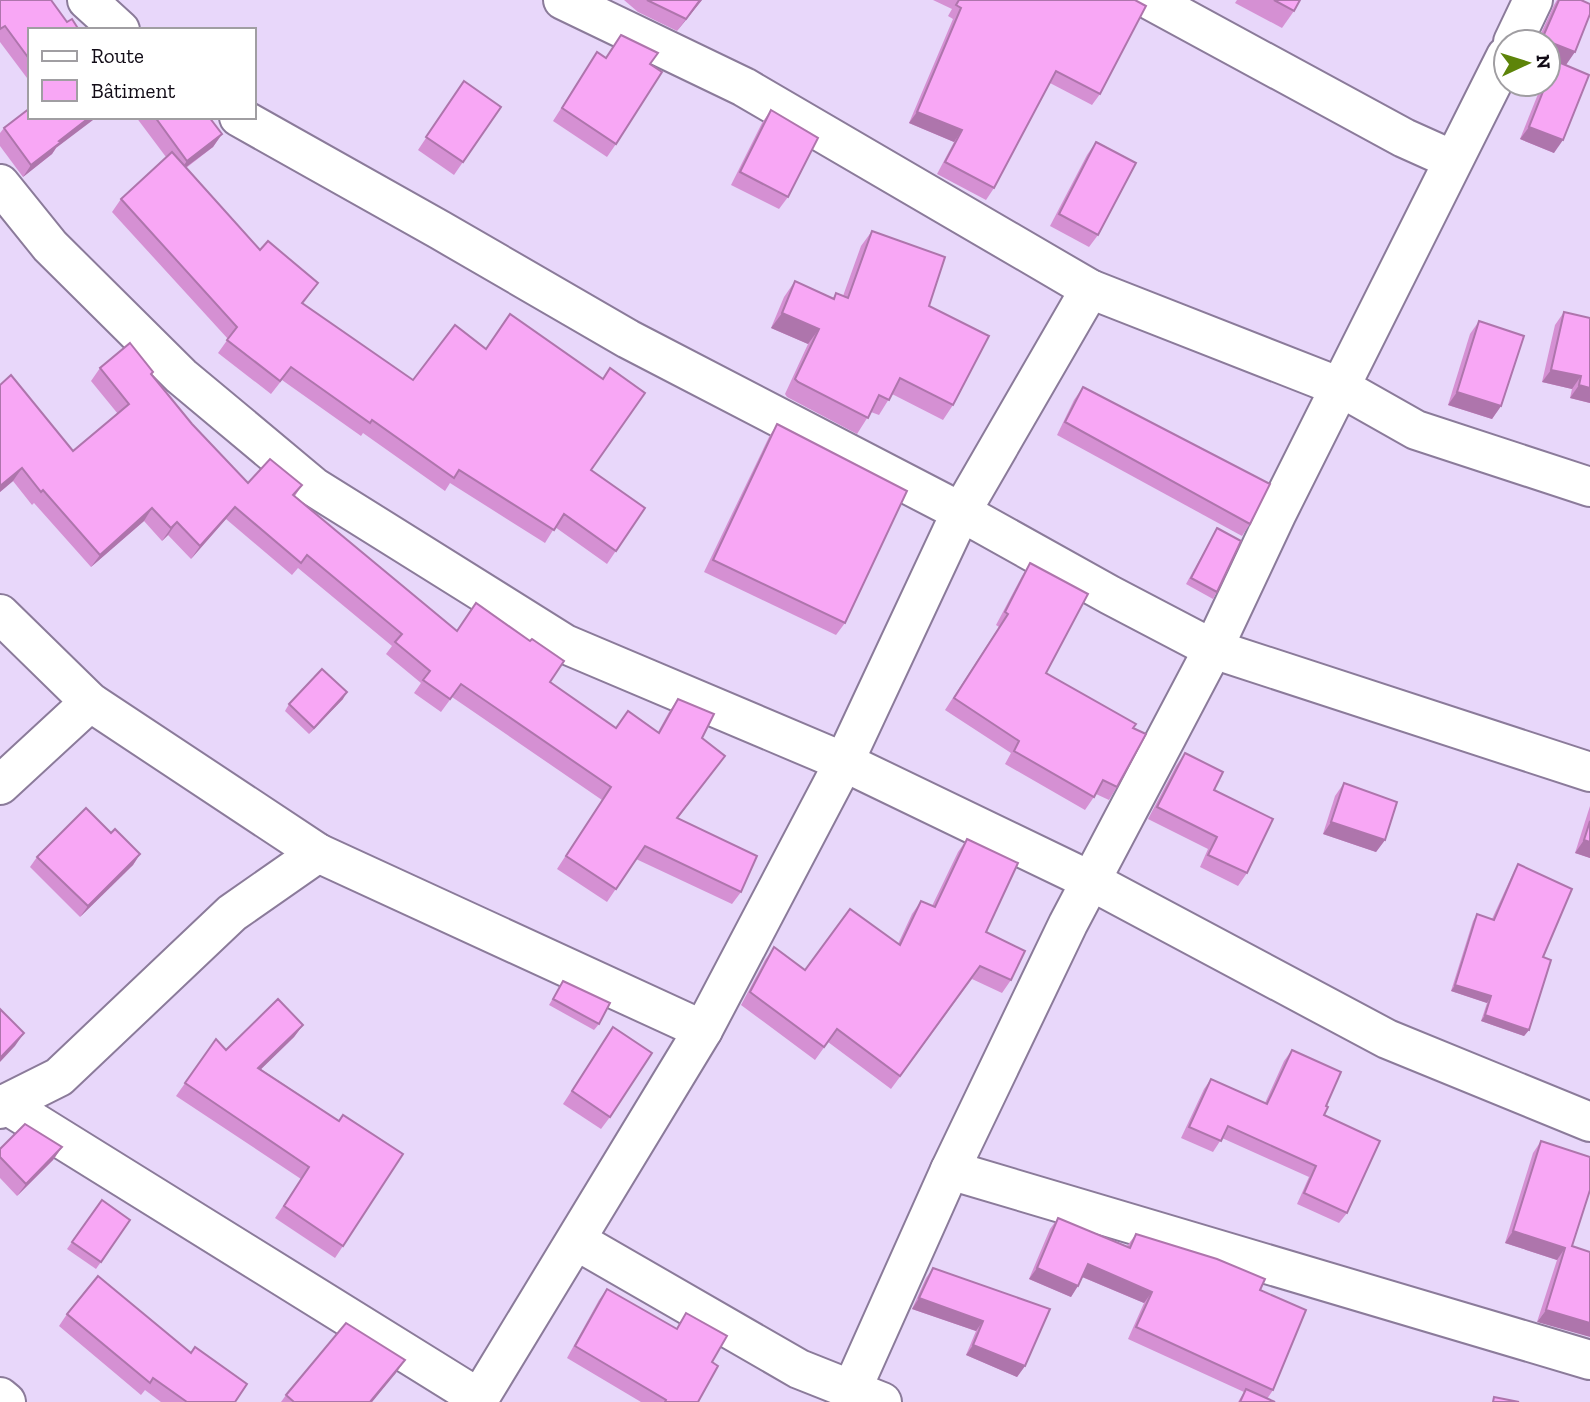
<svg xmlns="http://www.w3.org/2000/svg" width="1590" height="1402" viewBox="0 0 1590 1402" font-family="'Zilla Slab',serif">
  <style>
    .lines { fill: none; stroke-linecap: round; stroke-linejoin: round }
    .minor-casing { stroke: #8b7b9a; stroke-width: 42 }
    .minor { stroke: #fff; stroke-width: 38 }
    .wall { fill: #d590d3 }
    .shaded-wall { fill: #ae75ac }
    .building { fill: #f8a7f5; stroke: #ae75ac; stroke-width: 2 }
  </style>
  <rect width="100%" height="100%" fill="#e8d7fa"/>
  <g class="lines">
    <!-- minor casing -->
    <g class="minor-casing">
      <g id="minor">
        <polyline points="87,0 120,30"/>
        <polyline points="563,0 744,87 1090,289 1340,387 1416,430 1590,487"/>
        <polyline points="1150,0 1404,138 1453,160"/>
        <polyline points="1513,42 1533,0"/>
        <polyline points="239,117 440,230 628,339 961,512 1110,595 1213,649 1590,772"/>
        <polyline points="0,184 50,246 181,376 314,487 565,644 844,762 1091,881 1387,1039 1590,1122"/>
        <polyline points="0,614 90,702 318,853 703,1030"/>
        <polyline points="0,785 90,702"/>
        <polyline points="5,1104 480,1399"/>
        <polyline points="0,1109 5,1104 59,1077 232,913 318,853"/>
        <polyline points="950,1170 1590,1360"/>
        <polyline points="577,1241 799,1369 882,1402"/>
        <polyline points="852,1389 950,1170 1068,924 1213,649 1277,513 1506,56"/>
        <polyline points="0,1397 6,1402"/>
        <polyline points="477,1402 703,1030 844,762 961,512 1090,289"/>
      </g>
    </g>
    <!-- minor -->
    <use href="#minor" class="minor"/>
  </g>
  <!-- wall -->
  <g class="wall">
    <polygon points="0,0 67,22 30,30 30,82 0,42"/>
    <polygon points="624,0 702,0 677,31 638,12"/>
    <polygon points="933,0 1135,0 1100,94 1092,105 1050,83 994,188 986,200 937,174 954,142 909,123 953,19 948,16 952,9"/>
    <polygon points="1237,0 1300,0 1294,11 1282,28 1235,3"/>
    <polygon points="1557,0 1581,0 1566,65 1554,153 1520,139 1542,84 1548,84 1548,72 1555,61 1548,58 1548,42 1537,42 1554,5"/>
    <polygon points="597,52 606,58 650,64 616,144 607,157 553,121"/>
    <polygon points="464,81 501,107 454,175 418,150"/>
    <polygon points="771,110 788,197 779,209 731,185 762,123"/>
    <polygon points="136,117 209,117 222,134 213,147 186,168 260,250 318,283 303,304 413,380 591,470 645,508 607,564 555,527 545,543 450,483 445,491 363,433 361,436 282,380 271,394 218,353 228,339 112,212 121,199 166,157"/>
    <polygon points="4,128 56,148 52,154 23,177 0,146 0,133"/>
    <polygon points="1096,142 1098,235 1089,247 1050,226 1087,155"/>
    <polygon points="872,231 929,306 953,405 943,420 892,394 879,415 871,412 857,434 787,397 785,394 808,344 771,328 784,297 795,281 833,298 836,293 843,296 861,246"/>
    <polygon points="1564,312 1590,318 1590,403 1570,398 1572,389 1542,382 1555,325"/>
    <polygon points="1479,321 1501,406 1492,419 1448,405 1470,334"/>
    <polygon points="100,368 151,374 192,424 248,483 302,485 295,496 456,631 550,682 616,728 658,732 669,712 678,699 702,738 716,768 678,818 741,892 732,904 636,859 607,902 557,869 602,800 452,697 441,712 414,693 421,683 386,654 392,646 298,568 292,575 226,519 191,559 168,535 162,541 144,521 91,567 34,503 32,505 13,481 0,492 0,385 73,451 118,414 91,381"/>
    <polygon points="1083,387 1250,524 1242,536 1057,435 1074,400"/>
    <polygon points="777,424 845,623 836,635 704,572 769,437"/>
    <polygon points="1217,528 1217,592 1213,599 1186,584"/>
    <polygon points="1030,563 1046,673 1133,728 1117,787 1109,800 1096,794 1085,810 1005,764 1011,753 945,710 999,627 996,625 1022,576"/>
    <polygon points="343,699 309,734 285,711 289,704"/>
    <polygon points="1185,753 1214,790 1247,873 1238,886 1200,867 1208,849 1148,819 1176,766"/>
    <polygon points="1344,783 1385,840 1376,852 1323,834 1335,796"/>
    <polygon points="1590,806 1590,858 1575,853"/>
    <polygon points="111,833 140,854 133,865 80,917 30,867 37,857"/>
    <polygon points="967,839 986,932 1011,980 1002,993 972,979 891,1089 828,1042 815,1060 741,1005 765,960 774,947 805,970 898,944 912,914 921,901 932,906 958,852"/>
    <polygon points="1518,864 1543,957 1529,1030 1524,1036 1481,1021 1487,1003 1451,991 1473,921 1477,914 1492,919 1514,871"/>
    <polygon points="563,981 599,1024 594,1030 549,1005"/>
    <polygon points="303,1025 294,1037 261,1069 339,1121 343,1246 335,1258 275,1218 301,1179 176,1096 216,1039 226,1050"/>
    <polygon points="613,1027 610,1117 601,1129 563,1104"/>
    <polygon points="1292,1050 1326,1106 1324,1115 1347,1213 1339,1223 1297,1204 1309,1177 1222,1138 1213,1152 1181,1138 1204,1089 1211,1079 1265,1103 1284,1061"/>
    <polygon points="1541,1141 1572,1246 1590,1252 1537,1322 1557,1260 1505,1243 1533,1153"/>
    <polygon points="62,1147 53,1160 17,1196 0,1178 0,1149"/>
    <polygon points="102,1200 130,1220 96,1269 67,1249"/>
    <polygon points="1058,1218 1127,1246 1136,1234 1260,1290 1273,1390 1267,1399 1275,1402 1238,1402 1244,1392 1128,1339 1144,1303 1082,1277 1071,1297 1029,1279 1050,1229"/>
    <polygon points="933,1268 1025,1366 1017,1377 966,1355 976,1331 912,1309 926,1278"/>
    <polygon points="607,1289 676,1329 686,1313 712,1362 698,1402 641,1402 567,1358 599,1300"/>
    <polygon points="67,1314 235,1402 161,1402 145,1390 141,1395 59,1326"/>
    <polygon points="405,1360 372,1402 281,1402 286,1395"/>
  </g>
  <!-- shaded-wall -->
  <g class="shaded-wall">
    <polygon points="700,0 702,0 677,31 686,19"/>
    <polygon points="1542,39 1575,52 1566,65 1548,58 1548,42 1539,42"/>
    <polygon points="917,112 962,130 954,142 909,123"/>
    <polygon points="90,117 97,117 56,148 52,154 23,177 31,165 59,141"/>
    <polygon points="1529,127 1563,140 1554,153 1520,139"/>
    <polygon points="222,134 213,147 178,173 187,161"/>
    <polygon points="782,313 819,329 808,344 771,328"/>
    <polygon points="1551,370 1581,376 1572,389 1542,382"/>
    <polygon points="1579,385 1590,388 1590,403 1570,398"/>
    <polygon points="1457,392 1501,406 1492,419 1448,405"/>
    <polygon points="22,468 13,481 0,492 0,486"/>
    <polygon points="235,507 226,519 191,559 200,546"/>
    <polygon points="152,508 144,521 91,567 100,555"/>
    <polygon points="177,522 168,535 162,541 171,528"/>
    <polygon points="347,692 343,699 309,734 314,728"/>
    <polygon points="1331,822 1385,840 1376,852 1323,834"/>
    <polygon points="1584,840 1590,842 1590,858 1575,853"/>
    <polygon points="140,854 133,865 80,917 88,906"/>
    <polygon points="1455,985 1491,996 1487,1003 1451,991"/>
    <polygon points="1485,1015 1529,1030 1524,1036 1481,1021"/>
    <polygon points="303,1025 294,1037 250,1080 258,1068"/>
    <polygon points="24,1033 15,1046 0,1062 0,1058"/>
    <polygon points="62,1147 53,1160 17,1196 26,1184"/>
    <polygon points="1513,1231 1565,1248 1557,1260 1505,1243"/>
    <polygon points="1088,1264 1152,1292 1144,1303 1080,1276"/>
    <polygon points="1037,1268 1078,1286 1071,1297 1029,1279"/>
    <polygon points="919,1298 983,1321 976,1331 912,1309"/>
    <polygon points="1546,1310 1590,1323 1590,1337 1537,1322"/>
    <polygon points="973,1345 1025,1366 1017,1377 966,1355"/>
    <polygon points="405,1360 396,1373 372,1402 370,1402"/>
  </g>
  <!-- building -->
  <g class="building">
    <polygon points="0,0 51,0 67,22 72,19 79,30 30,30 30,60 5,26 0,29"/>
    <polygon points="647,0 700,0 686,19"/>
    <polygon points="959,0 1135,0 1146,6 1100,94 1056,71 994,188 945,162 962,130 917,112 961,8 956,5"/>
    <polygon points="1274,0 1300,0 1294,11"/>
    <polygon points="1559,0 1581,0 1590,4 1590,14 1575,52 1542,39"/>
    <polygon points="621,35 658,53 650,64 662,72 616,144 562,108 597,52 606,58"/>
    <polygon points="1556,61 1589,75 1563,140 1529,127 1546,84 1548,84 1548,79"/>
    <polygon points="464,81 501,107 463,162 426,137"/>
    <polygon points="30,108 30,117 90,117 59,141 61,142 31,165 4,128"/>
    <polygon points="771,110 818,138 788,197 740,172"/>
    <polygon points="155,117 209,117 222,134 187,161"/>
    <polygon points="1096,142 1136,163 1098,235 1059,214"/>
    <polygon points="172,152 260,250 268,241 318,283 302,303 413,380 455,325 486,349 510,314 603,379 610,368 645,393 591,470 645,508 616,551 564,514 554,530 459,470 454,478 372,420 370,423 291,367 280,381 227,340 237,327 121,199"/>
    <polygon points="872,231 945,257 929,306 989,336 953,405 900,378 889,400 879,395 868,418 798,382 795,379 819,329 782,313 795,281 834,299 836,293 848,298"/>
    <polygon points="1564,312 1590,318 1590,388 1579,385 1581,376 1551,370"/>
    <polygon points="1479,321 1524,336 1501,406 1457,392"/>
    <polygon points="130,343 153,372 151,374 192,424 248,483 270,459 302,485 293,495 457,631 476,603 530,641 532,639 564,661 550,682 616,728 628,711 659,733 678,699 714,714 702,738 725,756 677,818 757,856 741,892 645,846 616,889 566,856 611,787 461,684 450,699 423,680 430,671 395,642 402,634 307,555 301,563 235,507 200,546 177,522 171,528 152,508 100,555 43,490 41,492 22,468 0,486 0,385 11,375 73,451 129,404 100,368"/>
    <polygon points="1083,387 1270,484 1250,524 1065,422"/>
    <polygon points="777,424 907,491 845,623 713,560"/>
    <polygon points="1217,528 1241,541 1217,592 1191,578"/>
    <polygon points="1030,563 1088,594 1046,673 1136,724 1133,728 1146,734 1117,787 1103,780 1094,797 1014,751 1019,741 954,698 1008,614 1005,612"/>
    <polygon points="322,669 347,692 314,728 289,704"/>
    <polygon points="1185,753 1223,772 1214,790 1273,819 1247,873 1208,855 1217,837 1157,807"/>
    <polygon points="1344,783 1397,802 1385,840 1331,822"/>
    <polygon points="86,808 111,833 115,829 140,854 88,906 37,857"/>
    <polygon points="1590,821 1590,842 1584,840"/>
    <polygon points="967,839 1018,863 986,932 1025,951 1011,980 980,966 900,1076 837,1029 824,1047 750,992 774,947 805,970 850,909 900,945 921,901 935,907"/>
    <polygon points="1518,864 1572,889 1543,957 1551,960 1529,1030 1485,1015 1491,996 1455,985 1477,914 1494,920"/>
    <polygon points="563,981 610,1003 599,1024 553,999"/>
    <polygon points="278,999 303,1025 258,1068 339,1121 343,1115 403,1154 343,1246 284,1206 309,1167 185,1083 216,1039 226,1050"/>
    <polygon points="0,1009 24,1033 0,1058"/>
    <polygon points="613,1027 652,1053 610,1117 572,1091"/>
    <polygon points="1292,1050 1341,1072 1326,1106 1328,1107 1324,1115 1380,1141 1347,1213 1304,1193 1316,1166 1228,1126 1221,1141 1189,1127 1211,1079 1267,1104"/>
    <polygon points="25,1124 62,1147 26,1184 0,1157 0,1149"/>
    <polygon points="1541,1141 1590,1157 1590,1190 1572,1246 1590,1252 1590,1323 1546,1310 1565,1248 1513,1231"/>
    <polygon points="102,1200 130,1220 101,1262 72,1242"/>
    <polygon points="1058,1218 1130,1248 1136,1234 1217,1259 1265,1279 1260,1290 1306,1310 1273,1390 1136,1327 1152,1292 1088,1264 1078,1286 1037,1268"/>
    <polygon points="933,1268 1050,1309 1025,1366 973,1345 983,1321 919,1298"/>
    <polygon points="98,1276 191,1353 195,1347 247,1384 235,1402 187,1402 153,1378 150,1383 67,1314"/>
    <polygon points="607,1289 677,1329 686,1313 727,1336 712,1362 718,1366 698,1402 665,1402 666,1400 575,1346"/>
    <polygon points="346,1323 405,1360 370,1402 294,1402 286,1395"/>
    <polygon points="1246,1389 1275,1402 1240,1402"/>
    <polygon points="1494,1397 1519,1402 1493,1402"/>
  </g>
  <!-- legend -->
  <rect x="28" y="28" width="228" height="91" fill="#ffffff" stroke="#a09ea2" stroke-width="2"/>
  <rect x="42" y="51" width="35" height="10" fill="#ffffff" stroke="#a09ea2" stroke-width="2"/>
  <text x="91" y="63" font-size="21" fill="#120c17">Route</text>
  <rect x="42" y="80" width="35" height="21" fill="#f8a7f5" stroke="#a09ea2" stroke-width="2"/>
  <text x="91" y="98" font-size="21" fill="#120c17">Bâtiment</text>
  <!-- north arrow -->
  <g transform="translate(1527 63) rotate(86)"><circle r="33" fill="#ffffff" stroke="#a09ea2" stroke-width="2"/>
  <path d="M0-5L12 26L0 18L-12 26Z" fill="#5d8409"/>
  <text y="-10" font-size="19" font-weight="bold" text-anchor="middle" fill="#120c17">N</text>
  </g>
</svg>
